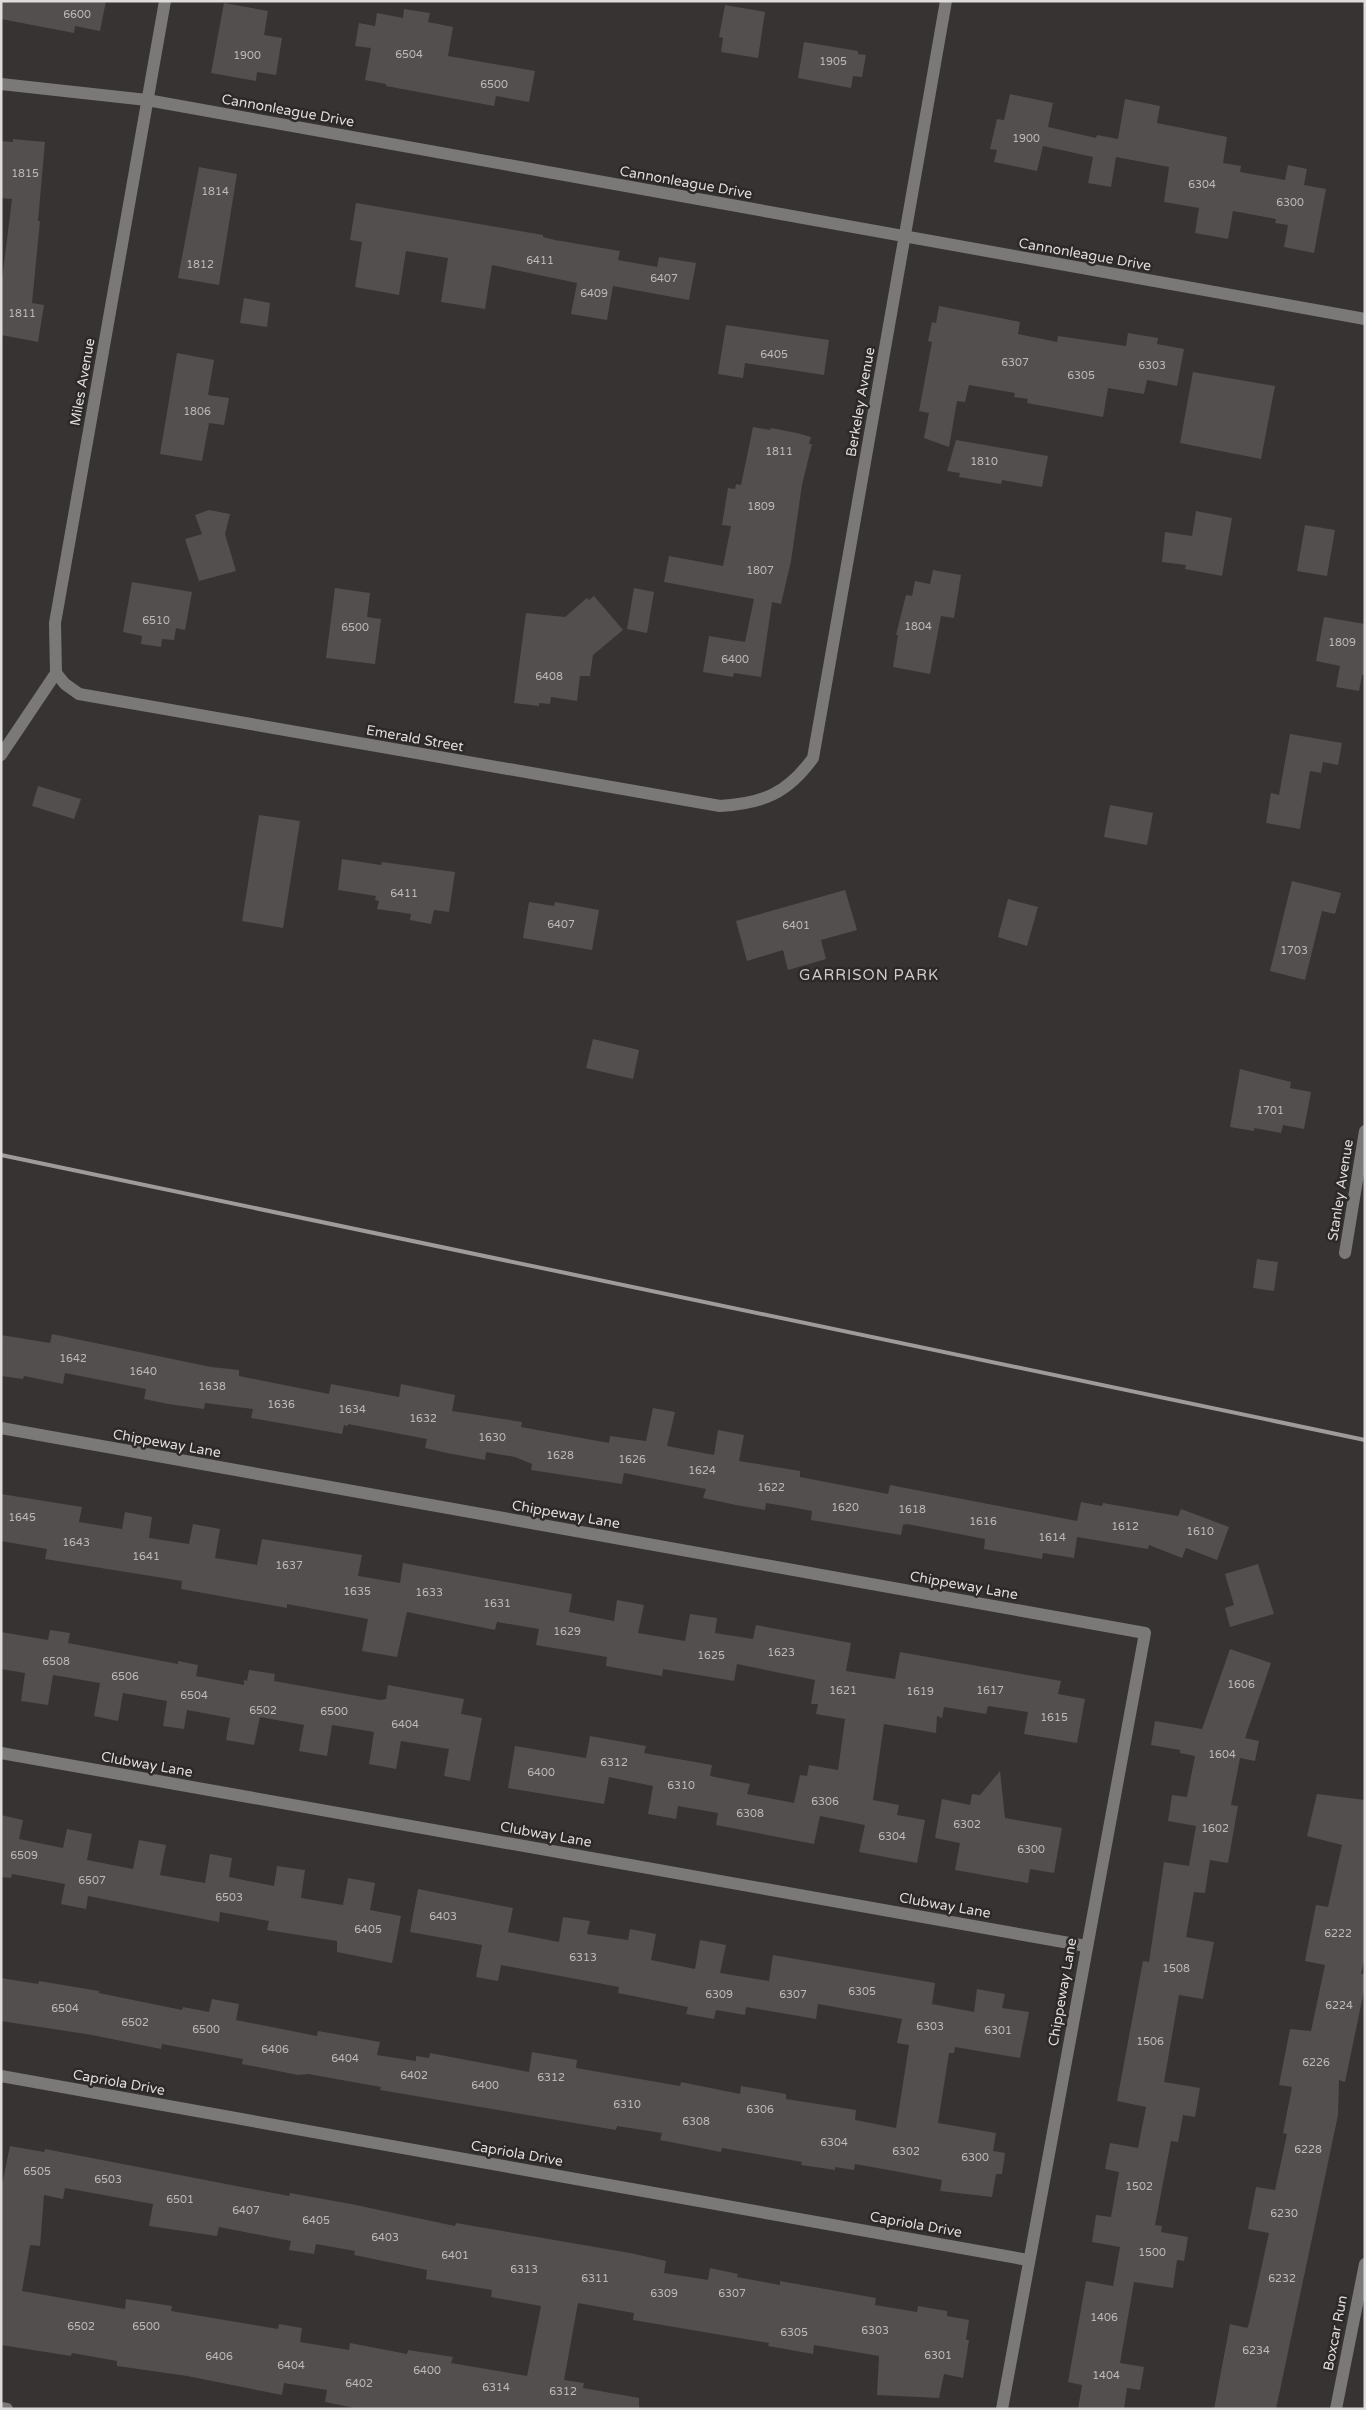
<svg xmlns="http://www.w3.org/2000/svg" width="1366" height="2410" viewBox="0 0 1366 2410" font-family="'Varela Round',sans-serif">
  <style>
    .building { fill: #534f4e; fill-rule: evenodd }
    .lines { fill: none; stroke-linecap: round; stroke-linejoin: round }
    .minor { stroke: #7b7978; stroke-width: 12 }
    .rail { stroke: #9f9b9b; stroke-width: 4 }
    .labels { text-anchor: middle; stroke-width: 5; stroke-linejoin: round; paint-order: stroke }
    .number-label { font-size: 11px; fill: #bcb9b8 }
    .street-label { font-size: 14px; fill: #dfdcdc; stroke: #2d2928 }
    .neighbourhood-label { font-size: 15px; letter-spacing: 1px; fill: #d0cbca; stroke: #2d2928 }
  </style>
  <rect width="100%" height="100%" fill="#373332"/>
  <!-- building -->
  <g class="building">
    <polygon points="1,1 106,1 100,31 75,26 74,33 1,19"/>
    <polygon points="224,3 268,11 264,35 282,38 276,75 257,72 256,81 211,73"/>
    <polygon points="725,5 765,12 758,58 721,52 723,38 719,37"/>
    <polygon points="404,9 430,13 428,22 453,27 448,56 535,71 529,102 496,96 494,106 386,86 386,84 365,80 371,48 355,46 359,23 375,26 377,13 403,18"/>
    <polygon points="804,42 858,51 858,54 866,55 862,77 853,76 851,88 798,78"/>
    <polygon points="1010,94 1053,103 1048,127 1096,138 1097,135 1118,139 1125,99 1160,106 1157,123 1227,137 1223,163 1241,166 1240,172 1285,180 1288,165 1307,169 1304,185 1326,189 1314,253 1284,247 1288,225 1275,223 1276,219 1233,211 1228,239 1195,233 1199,208 1164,202 1169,167 1116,157 1111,187 1088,183 1093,157 1043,146 1037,171 994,162 997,150 990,149 997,119 1004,120"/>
    <polygon points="13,139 45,142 38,221 40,221 32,303 44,305 38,342 1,335 1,288 12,199 1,198 1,141 13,142"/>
    <polygon points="199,167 237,174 219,285 178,278"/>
    <polygon points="356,203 543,235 543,237 555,240 620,251 618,260 657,267 659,257 696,263 689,300 613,286 607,320 571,314 577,283 492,265 485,309 441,302 448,258 406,251 399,295 355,287 362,242 350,240"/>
    <polygon points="244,298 270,303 267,327 240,323"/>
    <polygon points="939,306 1020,322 1018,334 1057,342 1058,336 1126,346 1128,333 1158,338 1157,344 1184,349 1177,386 1147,380 1144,394 1108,388 1103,417 1027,403 1028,399 1014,397 1015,393 969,385 965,402 957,401 949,447 924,438 929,413 919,411 932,342 928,341 932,322 936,323"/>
    <polygon points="726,325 829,340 824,375 745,363 743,378 718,374"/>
    <polygon points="177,353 214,360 208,395 229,398 224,425 209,423 202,461 160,454"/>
    <polygon points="1193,372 1275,386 1261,459 1180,443"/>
    <polygon points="753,427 770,430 771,428 797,433 811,437 809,444 812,444 802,485 791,561 781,604 772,602 761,677 734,673 733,677 703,672 709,636 745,642 754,599 664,582 669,556 723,566 731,526 722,525 728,488 735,489 736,484 741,485"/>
    <polygon points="956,440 1048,456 1042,487 1002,480 1001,484 959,477 960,473 947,471"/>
    <polygon points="209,510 230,514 225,534 236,571 199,581 185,539 202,534 195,515"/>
    <polygon points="1196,511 1232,518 1222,576 1185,569 1186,565 1162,562 1165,532 1192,536"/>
    <polygon points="1305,525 1335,530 1327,576 1297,571"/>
    <polygon points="933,570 961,575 954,618 941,616 930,674 893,667 898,635 896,635 906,595 912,596 915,581 930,584"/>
    <polygon points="132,582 192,592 185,630 176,628 174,640 162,639 161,647 141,644 142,636 123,632"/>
    <polygon points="335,588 370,593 367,617 381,619 375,664 326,658"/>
    <polygon points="634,588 654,592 647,633 627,629"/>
    <polygon points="594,596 623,630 593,655 590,676 580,676 577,701 551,697 550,704 539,703 539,706 514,703 526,613 565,617 587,598 589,600"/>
    <polygon points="1324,617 1365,624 1365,675 1362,675 1359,691 1336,687 1340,666 1316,661"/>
    <polygon points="1290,734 1342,743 1338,765 1323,762 1321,773 1310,771 1300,829 1266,823 1271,793 1279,795"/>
    <polygon points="38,786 81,799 74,819 32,806"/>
    <polygon points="1110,805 1153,813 1147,845 1104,837"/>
    <polygon points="259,815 300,821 283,928 242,921"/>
    <polygon points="342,859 381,865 382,862 455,872 449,912 434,910 431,924 410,920 411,914 377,909 379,901 375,900 376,896 338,890"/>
    <polygon points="1292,881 1341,893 1335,914 1322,911 1305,980 1270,971"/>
    <polygon points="845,890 857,930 821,940 826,959 788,970 783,950 747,961 736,921"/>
    <polygon points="1008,899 1038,907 1027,946 998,937"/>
    <polygon points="529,902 554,906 555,902 599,910 592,950 523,938"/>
    <polygon points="593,1039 639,1050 633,1079 586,1068"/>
    <polygon points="1240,1069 1291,1082 1290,1088 1311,1092 1304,1129 1283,1125 1281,1133 1254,1128 1254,1131 1230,1127"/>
    <polygon points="1257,1259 1278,1262 1274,1291 1253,1288"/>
    <polygon points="52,1334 211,1367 239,1370 239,1376 329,1394 331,1384 399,1397 401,1384 455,1395 452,1411 522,1422 521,1427 609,1443 610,1436 646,1441 653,1408 675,1412 667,1446 714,1455 718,1430 744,1435 739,1461 800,1471 800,1477 888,1494 890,1485 1077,1521 1081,1502 1102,1506 1103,1503 1178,1516 1181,1509 1229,1527 1217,1560 1186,1548 1182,1558 1149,1545 1148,1549 1077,1537 1074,1558 1043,1553 1042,1559 984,1549 985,1539 907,1524 903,1525 901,1535 811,1520 812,1511 791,1507 766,1503 765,1510 736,1505 703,1498 706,1489 624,1473 622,1484 531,1470 532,1464 515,1457 486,1452 485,1460 447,1453 425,1448 427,1439 348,1424 348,1426 344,1425 342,1434 251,1418 253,1409 205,1403 204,1409 168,1404 144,1399 146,1389 65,1373 63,1384 24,1376 23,1379 1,1376 1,1335 50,1343"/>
    <polygon points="1,1494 82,1507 79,1522 122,1529 125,1512 152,1517 149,1538 189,1544 193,1524 220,1529 215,1558 257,1565 262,1539 362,1555 358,1576 400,1583 403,1563 572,1594 569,1612 614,1621 617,1600 644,1605 638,1633 685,1641 690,1614 717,1618 715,1633 753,1639 756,1625 851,1643 846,1671 895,1679 900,1652 1061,1681 1058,1694 1085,1699 1077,1743 1024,1734 1028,1712 988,1706 986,1714 944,1707 942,1718 937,1716 936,1733 884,1724 873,1800 899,1805 897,1815 925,1820 917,1863 859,1852 865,1825 820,1816 814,1844 716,1825 718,1813 678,1806 676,1819 648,1814 653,1786 609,1777 604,1804 508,1788 515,1746 586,1758 590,1736 646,1746 644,1753 712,1765 710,1776 750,1784 747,1794 794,1803 800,1775 807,1776 809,1765 838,1770 845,1719 816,1714 818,1704 811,1704 815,1680 737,1664 734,1681 663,1669 662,1676 606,1666 607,1657 536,1645 539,1629 497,1622 495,1630 407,1612 397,1657 362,1651 368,1619 287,1604 287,1608 181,1589 182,1581 45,1559 47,1549 1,1541"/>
    <polygon points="1258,1564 1274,1614 1230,1627 1225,1608 1234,1605 1225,1574"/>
    <polygon points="50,1630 70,1633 68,1643 178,1664 178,1661 198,1665 196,1676 244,1685 244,1680 247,1681 249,1670 275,1674 274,1681 380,1700 386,1699 388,1685 464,1699 461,1714 482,1718 470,1781 444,1776 449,1749 401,1741 396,1769 369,1764 374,1732 332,1725 327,1756 299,1751 304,1725 260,1717 254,1745 226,1740 230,1718 187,1710 184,1729 163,1726 167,1701 123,1693 118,1721 94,1716 100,1683 53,1675 48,1705 21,1701 25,1673 1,1669 1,1632 48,1640"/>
    <polygon points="1230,1649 1271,1663 1245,1738 1259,1741 1255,1761 1240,1758 1231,1805 1238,1806 1228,1863 1210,1860 1205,1893 1194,1892 1186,1937 1214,1942 1203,1999 1179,1995 1164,2082 1200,2088 1195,2117 1183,2115 1178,2142 1171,2141 1155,2225 1162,2226 1161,2232 1188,2237 1184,2261 1177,2260 1173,2288 1134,2282 1120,2363 1144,2367 1140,2390 1127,2388 1124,2409 1078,2409 1082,2385 1068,2382 1086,2281 1113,2286 1120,2247 1092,2242 1096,2215 1111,2217 1119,2172 1105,2169 1110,2143 1138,2148 1146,2107 1117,2101 1143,1961 1149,1962 1164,1862 1189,1866 1196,1826 1168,1821 1172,1795 1187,1797 1195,1756 1180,1753 1180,1750 1151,1745 1155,1721 1202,1729"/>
    <polygon points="1000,1771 1005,1818 1062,1828 1054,1873 1030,1869 1028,1883 955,1870 960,1843 935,1838 942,1799 970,1805 972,1794 980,1795"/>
    <polygon points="1317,1794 1365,1800 1365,1956 1361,1974 1365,1974 1365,1986 1345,2082 1339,2080 1338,2115 1276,2409 1214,2409 1230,2324 1247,2328 1249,2324 1269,2233 1248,2229 1256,2187 1275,2190 1287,2134 1283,2133 1292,2087 1279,2085 1290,2029 1311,2031 1325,1965 1305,1961 1316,1905 1328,1907 1342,1845 1307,1836"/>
    <polygon points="1,1815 23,1820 19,1839 63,1848 67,1829 92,1834 87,1860 133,1869 139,1840 166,1845 160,1875 205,1883 210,1854 232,1858 229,1877 274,1886 277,1866 305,1870 301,1898 343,1905 348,1878 375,1883 370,1910 401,1916 392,1963 337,1952 337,1941 267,1930 269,1921 220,1912 219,1922 88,1896 86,1909 61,1904 65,1884 12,1874 11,1878 1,1877"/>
    <polygon points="418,1889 513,1908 508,1932 559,1942 563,1917 590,1921 587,1934 628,1940 630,1929 656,1934 651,1960 695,1969 700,1940 726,1945 720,1973 769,1981 773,1955 935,1983 932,2004 974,2012 977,1989 1005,1994 1002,2008 1029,2012 1020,2058 955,2047 954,2053 949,2053 938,2123 996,2133 993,2151 1005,2153 1002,2174 996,2174 992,2197 940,2191 942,2180 894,2171 855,2164 854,2170 835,2167 835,2170 801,2165 802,2162 722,2148 721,2152 660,2140 662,2133 617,2126 616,2130 380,2090 381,2087 308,2074 298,2075 242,2064 243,2059 162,2044 161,2049 92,2035 1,2021 1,1978 38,1984 39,1981 99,1991 99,1993 182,2010 183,2007 209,2012 212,1999 239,2004 236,2020 317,2036 318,2031 380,2042 377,2055 416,2061 416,2056 429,2058 430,2053 529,2072 532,2052 577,2060 576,2068 680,2086 681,2082 740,2094 741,2086 786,2094 786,2099 856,2110 855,2120 896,2128 909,2045 897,2043 902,2019 818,2004 816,2019 746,2007 745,2015 716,2010 714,2019 686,2014 688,2007 618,1993 619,1987 501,1965 498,1981 476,1977 482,1945 410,1932"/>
    <path d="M10,2146L44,2152L45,2149L289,2196L290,2193L351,2204L455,2226L456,2223L630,2253L666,2261L664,2273L708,2280L710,2268L738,2274L737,2277L780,2285V2281L876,2298L875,2305L917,2312L918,2306L947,2311V2316L969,2320L966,2340H969L963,2378L944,2374L939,2398L877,2395L879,2356L814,2345L813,2354L768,2346L769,2343L633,2320L634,2313L578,2303L564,2380L584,2383L583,2388L639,2398V2409H360L325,2402L327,2390L284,2383L282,2395L187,2376L117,2366V2361L72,2353L71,2356L1,2345V2190ZM65,2188L153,2204L149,2226L217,2236L219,2227L291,2241L289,2250L314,2254L316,2244L355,2251L354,2255L427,2270L426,2279L492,2290L491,2297L541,2306L527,2376L451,2363L453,2357L408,2350L407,2354L350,2343L349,2350L300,2342L302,2328L279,2324L278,2329L171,2311L172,2306L126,2299L125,2309L22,2291L30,2245L40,2246L44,2195L63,2199Z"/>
  </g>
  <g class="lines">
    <!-- minor -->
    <g class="minor">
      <polyline points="1,84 147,100 1365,319"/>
      <path d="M56,673L65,684L79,694L720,806C763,803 787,794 813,758L946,1"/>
      <polyline points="1,755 56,673 55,623 165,1"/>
      <polyline points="1345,1253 1365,1131"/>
      <polyline points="1,1428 1145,1633 1002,2409"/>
      <polyline points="1,1753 1086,1946"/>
      <polyline points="1,2076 1028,2260"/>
      <polyline points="1,2408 7,2409"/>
      <polyline points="1336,2409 1365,2264"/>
    </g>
    <!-- rail -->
    <polyline class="rail" points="1,1155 1365,1440"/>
  </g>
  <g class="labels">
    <!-- number labels -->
    <g class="number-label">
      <text x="77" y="18">6600</text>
      <text x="409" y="58">6504</text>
      <text x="247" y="59">1900</text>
      <text x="833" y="65">1905</text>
      <text x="494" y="88">6500</text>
      <text x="1026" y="142">1900</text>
      <text x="25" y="177">1815</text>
      <text x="1202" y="188">6304</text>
      <text x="215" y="195">1814</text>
      <text x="1290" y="206">6300</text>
      <text x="540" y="264">6411</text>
      <text x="200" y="268">1812</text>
      <text x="664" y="282">6407</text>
      <text x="594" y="297">6409</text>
      <text x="22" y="317">1811</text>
      <text x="774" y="358">6405</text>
      <text x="1015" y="366">6307</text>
      <text x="1152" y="369">6303</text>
      <text x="1081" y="379">6305</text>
      <text x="197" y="415">1806</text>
      <text x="779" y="455">1811</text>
      <text x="984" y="465">1810</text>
      <text x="761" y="510">1809</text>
      <text x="760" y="574">1807</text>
      <text x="156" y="624">6510</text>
      <text x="918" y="630">1804</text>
      <text x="355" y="631">6500</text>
      <text x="1342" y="646">1809</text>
      <text x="735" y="663">6400</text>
      <text x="549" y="680">6408</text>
      <text x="404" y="897">6411</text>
      <text x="561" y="928">6407</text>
      <text x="796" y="929">6401</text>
      <text x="1294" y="954">1703</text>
      <text x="1270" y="1114">1701</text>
      <text x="73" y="1362">1642</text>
      <text x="143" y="1375">1640</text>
      <text x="212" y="1390">1638</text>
      <text x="281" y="1408">1636</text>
      <text x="352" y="1413">1634</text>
      <text x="423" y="1422">1632</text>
      <text x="492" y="1441">1630</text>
      <text x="560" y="1459">1628</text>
      <text x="632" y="1463">1626</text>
      <text x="702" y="1474">1624</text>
      <text x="771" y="1491">1622</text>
      <text x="845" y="1511">1620</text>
      <text x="912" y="1513">1618</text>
      <text x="22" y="1521">1645</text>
      <text x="983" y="1525">1616</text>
      <text x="1125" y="1530">1612</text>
      <text x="1200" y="1535">1610</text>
      <text x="1052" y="1541">1614</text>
      <text x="76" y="1546">1643</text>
      <text x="146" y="1560">1641</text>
      <text x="289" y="1569">1637</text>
      <text x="357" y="1595">1635</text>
      <text x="429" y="1596">1633</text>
      <text x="497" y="1607">1631</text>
      <text x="567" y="1635">1629</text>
      <text x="781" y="1656">1623</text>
      <text x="711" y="1659">1625</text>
      <text x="56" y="1665">6508</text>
      <text x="125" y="1680">6506</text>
      <text x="1241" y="1688">1606</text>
      <text x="843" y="1694">1621</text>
      <text x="990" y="1694">1617</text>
      <text x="920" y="1695">1619</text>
      <text x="194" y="1699">6504</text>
      <text x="263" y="1714">6502</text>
      <text x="334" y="1715">6500</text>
      <text x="1054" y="1721">1615</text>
      <text x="405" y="1728">6404</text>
      <text x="1222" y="1758">1604</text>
      <text x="614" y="1766">6312</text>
      <text x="541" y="1776">6400</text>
      <text x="681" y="1789">6310</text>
      <text x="825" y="1805">6306</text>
      <text x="750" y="1817">6308</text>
      <text x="967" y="1828">6302</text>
      <text x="1215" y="1832">1602</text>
      <text x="892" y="1840">6304</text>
      <text x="1031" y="1853">6300</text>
      <text x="24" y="1859">6509</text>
      <text x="92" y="1884">6507</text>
      <text x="229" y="1901">6503</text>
      <text x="443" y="1920">6403</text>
      <text x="368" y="1933">6405</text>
      <text x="1338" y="1937">6222</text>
      <text x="583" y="1961">6313</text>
      <text x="1176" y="1972">1508</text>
      <text x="862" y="1995">6305</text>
      <text x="719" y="1998">6309</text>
      <text x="793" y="1998">6307</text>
      <text x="1339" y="2009">6224</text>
      <text x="65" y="2012">6504</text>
      <text x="135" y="2026">6502</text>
      <text x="930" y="2030">6303</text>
      <text x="206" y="2033">6500</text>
      <text x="998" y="2034">6301</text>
      <text x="1150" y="2045">1506</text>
      <text x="275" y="2053">6406</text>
      <text x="345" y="2062">6404</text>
      <text x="1316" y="2066">6226</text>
      <text x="414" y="2079">6402</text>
      <text x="551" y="2081">6312</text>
      <text x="485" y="2089">6400</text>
      <text x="627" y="2108">6310</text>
      <text x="760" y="2113">6306</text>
      <text x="696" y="2125">6308</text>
      <text x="834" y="2146">6304</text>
      <text x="1308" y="2153">6228</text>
      <text x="906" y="2155">6302</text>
      <text x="975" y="2161">6300</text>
      <text x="37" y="2175">6505</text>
      <text x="108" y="2183">6503</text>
      <text x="1139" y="2190">1502</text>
      <text x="180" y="2203">6501</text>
      <text x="246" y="2214">6407</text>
      <text x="1284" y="2217">6230</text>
      <text x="316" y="2224">6405</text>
      <text x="385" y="2241">6403</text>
      <text x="1152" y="2256">1500</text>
      <text x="455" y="2259">6401</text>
      <text x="524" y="2273">6313</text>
      <text x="595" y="2282">6311</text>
      <text x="1282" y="2282">6232</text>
      <text x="664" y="2297">6309</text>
      <text x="732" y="2297">6307</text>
      <text x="1104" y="2321">1406</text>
      <text x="81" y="2330">6502</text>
      <text x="146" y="2330">6500</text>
      <text x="875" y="2334">6303</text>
      <text x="794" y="2336">6305</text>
      <text x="1256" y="2354">6234</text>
      <text x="938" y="2359">6301</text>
      <text x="219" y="2360">6406</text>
      <text x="291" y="2369">6404</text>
      <text x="427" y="2374">6400</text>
      <text x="1106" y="2379">1404</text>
      <text x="359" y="2387">6402</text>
      <text x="496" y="2391">6314</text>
      <text x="563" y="2395">6312</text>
    </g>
    <!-- street labels -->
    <g class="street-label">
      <text transform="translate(288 110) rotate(10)" y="5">Cannonleague Drive</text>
      <text transform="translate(686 182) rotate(10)" y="5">Cannonleague Drive</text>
      <text transform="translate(1085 254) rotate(10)" y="5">Cannonleague Drive</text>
      <text transform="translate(82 382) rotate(-80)" y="5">Miles Avenue</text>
      <text transform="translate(860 402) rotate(-80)" y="5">Berkeley Avenue</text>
      <text transform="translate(415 738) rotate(10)" y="5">Emerald Street</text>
      <text transform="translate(1340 1190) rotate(-81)" y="5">Stanley Avenue</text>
      <text transform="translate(167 1443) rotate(10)" y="5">Chippeway Lane</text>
      <text transform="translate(566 1514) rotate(10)" y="5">Chippeway Lane</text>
      <text transform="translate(964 1585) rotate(10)" y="5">Chippeway Lane</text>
      <text transform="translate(147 1764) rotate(10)" y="5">Clubway Lane</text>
      <text transform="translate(546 1834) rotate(10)" y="5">Clubway Lane</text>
      <text transform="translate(945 1905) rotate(10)" y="5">Clubway Lane</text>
      <text transform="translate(1062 1992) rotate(-80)" y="5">Chippeway Lane</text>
      <text transform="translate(119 2082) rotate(10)" y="5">Capriola Drive</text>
      <text transform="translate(517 2153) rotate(10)" y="5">Capriola Drive</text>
      <text transform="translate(916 2224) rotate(10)" y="5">Capriola Drive</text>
      <text transform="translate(1335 2333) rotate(-79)" y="5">Boxcar Run</text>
    </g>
    <!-- neighbourhood labels -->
    <g class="neighbourhood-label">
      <text x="869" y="980">GARRISON PARK</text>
    </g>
  </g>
  <!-- border -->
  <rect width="1366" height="2410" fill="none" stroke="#dfdcdc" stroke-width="5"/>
</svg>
